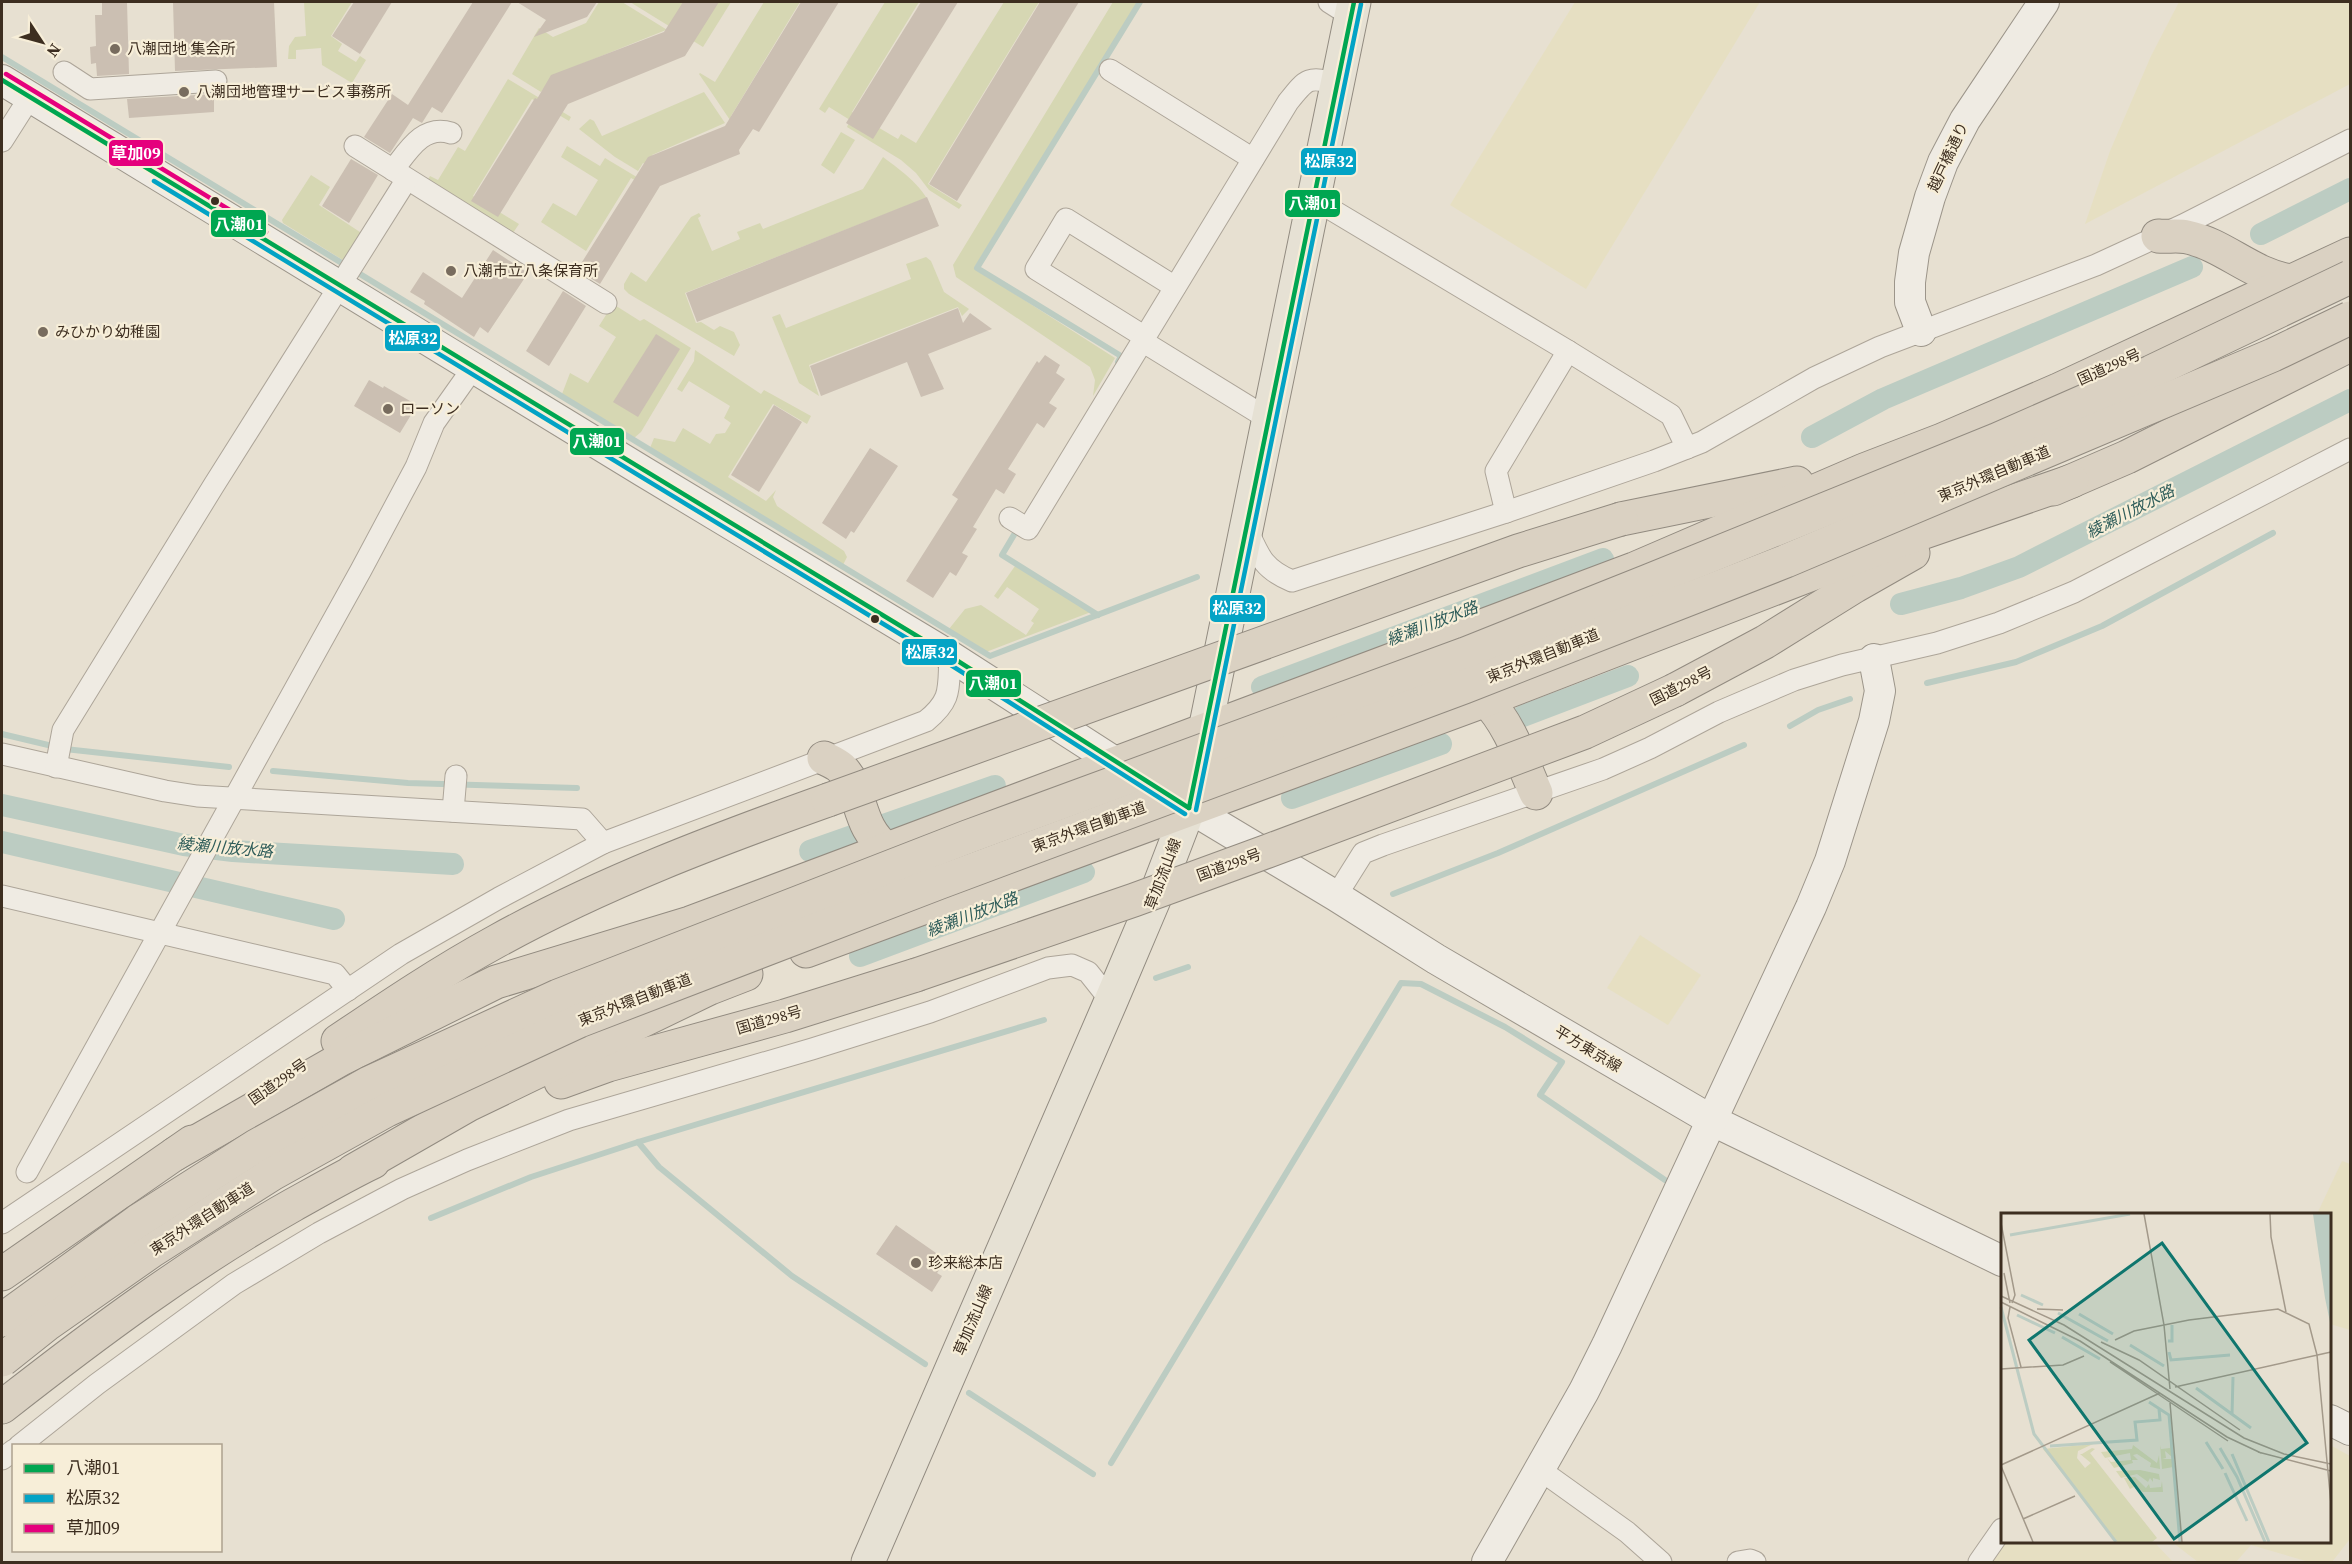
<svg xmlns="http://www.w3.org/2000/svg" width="2352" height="1564" viewBox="0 0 2352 1564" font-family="'Source Serif 4','Noto Sans JP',serif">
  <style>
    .farmland { fill: #e6dfc2 }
    .green { fill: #d6d7b3 }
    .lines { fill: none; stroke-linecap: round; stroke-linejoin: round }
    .stream { stroke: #bcccc2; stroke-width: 6 }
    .canal { stroke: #bcccc2; stroke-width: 22 }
    .building { fill: #cbbfb2 }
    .street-casing { stroke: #ada599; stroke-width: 23 }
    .secondary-casing { stroke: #9c958a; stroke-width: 32 }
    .primary-casing { stroke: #928b80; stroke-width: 35 }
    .highway-casing { stroke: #928b80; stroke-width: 35 }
    .street { stroke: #efebe3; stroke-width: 21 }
    .secondary { stroke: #efebe3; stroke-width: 30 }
    .primary { stroke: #e6e1d4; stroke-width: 33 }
    .highway { stroke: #dad1c2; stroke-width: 33 }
    .highway-bridge-casing { stroke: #928b80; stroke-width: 35; stroke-linecap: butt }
    .highway-bridge { stroke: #dad1c2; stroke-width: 33 }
    .bus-1-casing { stroke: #f7eed8; stroke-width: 9 }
    .bus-2-casing { stroke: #f7eed8; stroke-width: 9 }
    .bus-3-casing { stroke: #f7eed8; stroke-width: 9 }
    .bus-1 { stroke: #00a651; stroke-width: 4.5 }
    .bus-2 { stroke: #03a3c5; stroke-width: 4.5 }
    .bus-3 { stroke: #e5007d; stroke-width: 4.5 }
    .poi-dot { fill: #786c5e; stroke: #f7eed8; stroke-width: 2 }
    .bus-dot { fill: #3d2e20; stroke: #f7eed8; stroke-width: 2 }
    .labels { text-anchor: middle; stroke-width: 4.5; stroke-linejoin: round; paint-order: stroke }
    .poi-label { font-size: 15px; fill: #3d2e20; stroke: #f7eed8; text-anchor: start }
    .street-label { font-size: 15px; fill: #3d2e20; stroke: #f7eed8 }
    .water-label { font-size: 16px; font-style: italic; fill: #2f5d5a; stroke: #f7eed8 }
    .inset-river { fill: none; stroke: #bcccc2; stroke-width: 3 }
    .inset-road { fill: none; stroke: #a3998a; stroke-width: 1.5 }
    .view { fill: #0f766e; fill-opacity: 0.15; stroke: #0f766e; stroke-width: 3 }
    .inset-edge { fill: none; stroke: #3d2e20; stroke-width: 3 }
    .line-badge { stroke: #f7eed8; stroke-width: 2 }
    .badge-label { font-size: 16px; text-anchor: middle; font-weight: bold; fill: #fff }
  </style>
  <rect width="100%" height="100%" fill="#e7e0d1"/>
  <!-- farmland -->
  <g class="farmland">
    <polygon points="1575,2 1760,2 1586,289 1450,205"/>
    <polygon points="2179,2 2350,2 2350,84 2085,224 2110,151 2151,56"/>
    <polygon points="1640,935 1701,975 1668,1025 1607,988"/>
    <polygon points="2342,1161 2350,1164 2350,1330 2330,1324 2330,1214 2317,1214"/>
    <polygon points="2330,1445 2350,1456 2350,1539 2332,1562 2309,1562 2251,1545 2236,1562 2198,1562 2172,1542 2330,1542"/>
    <polygon points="2006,1542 2154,1542 2173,1562 1991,1562"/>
  </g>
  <!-- green -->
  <g class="green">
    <polygon points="304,2 352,2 331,36 342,44 338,51 356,62 360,56 366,60 352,83 322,65 321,48 296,50 296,59 288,59 289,46 295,37 306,36"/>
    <polygon points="599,2 622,2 677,36 666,30 554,75 541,92 512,74 539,28 553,37 586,23"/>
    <polygon points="630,2 731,2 703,47"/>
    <polygon points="764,2 800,2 731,116 735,119 732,123 699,74 700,73 715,82"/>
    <polygon points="885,2 919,2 852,112 898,139 901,134 916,143 1004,2 1039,2 928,184 962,205 959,209 929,190 916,173 901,160 847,127 850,120 829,107 825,113 819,109"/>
    <polygon points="1113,2 1138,2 974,268 1115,358 1093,396 1095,380 1090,367 956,277 953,265"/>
    <polygon points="508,79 571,117 569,121 532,99 473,196 519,224 513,233 427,181 430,176 438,180 458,147 465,151"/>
    <polygon points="704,92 725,123 652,155 659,173 643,163 638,171 615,157 579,129 590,119 594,121 602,136"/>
    <polygon points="841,132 855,140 834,174 821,165"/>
    <polygon points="567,146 600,166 605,158 650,185 655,191 631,178 586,251 541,222 553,203 576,216 598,180 561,157"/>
    <path d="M883,157C902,171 926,188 933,212L921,200L685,293L696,323L701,322L714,330L720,326L734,332L740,345L734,356L629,294L624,289V284L631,272L646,282L691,217L699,213L701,216L698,218L712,251L740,239L737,232L760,223L763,229L863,189Z"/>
    <polygon points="311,175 330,187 319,205 366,236 346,262 283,223 282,220"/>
    <polygon points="926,257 931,261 944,292 969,309 962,316 958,307 809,365 819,396 799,383 772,317 780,314 786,328 911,279 906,264"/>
    <polygon points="613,304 640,321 644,319 691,348 641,432 634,438 562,394 570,373 588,383 616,337 599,326"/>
    <polygon points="695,350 761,394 764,390 811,416 807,424 773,404 728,477 766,501 776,490 773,497 777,506 844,551 847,557 843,565 650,448 654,438 675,442 683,428 710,444 716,434 725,433 731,423 724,418 730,406 689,381 682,392 677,389 694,361"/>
    <polygon points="1015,566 1091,612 986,652 949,629 965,609 981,605 1026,635 1034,623 1031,621 1039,609 1007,587 998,599 994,596"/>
  </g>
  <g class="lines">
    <!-- stream -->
    <g class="stream">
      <polyline points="2,57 990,656 1197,577"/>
      <polyline points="1118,362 1121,356 977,268 1140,2"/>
      <polyline points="1018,528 1002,555 1098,615"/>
      <polyline points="1927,683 2016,662 2102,626 2273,533"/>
      <polyline points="1790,726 1818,710 1850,699"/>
      <polyline points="2,734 65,749 229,767"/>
      <polyline points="273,771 408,783 577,788"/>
      <polyline points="1393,894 1498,853 1744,745"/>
      <polyline points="1156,978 1188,967"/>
      <polyline points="638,1142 659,1167 792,1276 925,1364"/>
      <polyline points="431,1218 531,1177 638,1142 1044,1020"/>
      <polyline points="969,1393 1093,1474"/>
      <polyline points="1111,1463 1401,983 1421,984 1505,1027 1562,1062 1540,1095 1665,1180"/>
    </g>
    <!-- canal -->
    <g class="canal">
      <polyline points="2261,234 2350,189"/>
      <polyline points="1812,437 1883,399 2192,267"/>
      <polyline points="1901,604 1961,588 2019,567 2350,400"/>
      <polyline points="1262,687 1603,559"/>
      <polyline points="1523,716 1628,676"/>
      <polyline points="1292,798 1441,744"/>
      <polyline points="2,805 184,845 233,851 453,864"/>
      <polyline points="2,842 334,919"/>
      <polyline points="810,851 995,786"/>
      <polyline points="860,956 1084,872"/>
    </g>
  </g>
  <!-- building -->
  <g class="building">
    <polygon points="102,2 127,2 129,74 97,76 96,63 91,64 90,47 96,46 95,15 102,15"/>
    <polygon points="173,2 274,2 277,67 175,71"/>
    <polygon points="354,2 392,2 360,54 332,36"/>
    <polygon points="473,2 512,2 442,113 432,107 422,123 413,118 390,153 364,137 392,94 408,105"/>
    <polygon points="517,2 597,2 587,17 534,37 546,20"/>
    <polygon points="683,2 719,2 685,56 568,104 498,217 471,201 535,98 537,99 551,75 664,32"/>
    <polygon points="801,2 839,2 759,132 753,129 739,150 740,154 660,186 600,284 577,270 648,157 725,126"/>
    <polygon points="921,2 958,2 873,139 846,123"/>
    <polygon points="1040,2 1079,2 957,201 929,184"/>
    <polygon points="214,94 214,112 129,118 127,99"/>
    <polygon points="351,159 378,175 349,223 322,206"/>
    <polygon points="927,197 939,226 697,322 686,293"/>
    <polygon points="493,250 528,273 488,333 480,327 474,337 424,304 425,301 410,292 423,272 462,298"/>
    <polygon points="563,291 586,306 549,366 526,351"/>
    <polygon points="958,308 963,323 970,313 992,329 928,354 944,389 921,397 907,362 821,396 810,366"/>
    <polygon points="656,334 680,349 638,417 613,402"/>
    <polygon points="1045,355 1060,365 1056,373 1065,379 1049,403 1057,408 1044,428 1037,423 1008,469 1016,474 1004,494 996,489 973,527 977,529 962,553 968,556 956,576 950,572 933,598 906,581 958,499 952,495 1037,361 1039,363"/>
    <polygon points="369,380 383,388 384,386 417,405 400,433 354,406"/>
    <polygon points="774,405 802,422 759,492 731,475"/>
    <polygon points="870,448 898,466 854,533 851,531 846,539 822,523"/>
    <polygon points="896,1225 946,1260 937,1273 942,1276 932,1292 876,1254"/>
  </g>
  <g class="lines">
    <!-- street casing -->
    <g class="street-casing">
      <g id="street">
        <polyline points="1329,2 1351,16"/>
        <polyline points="1110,70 1253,159"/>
        <polyline points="64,72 90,89 216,81"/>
        <polyline points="2,141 30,97"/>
        <polyline points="355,146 606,303"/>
        <path d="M393,170C408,151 423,124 451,133"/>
        <polyline points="1312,198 1568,351 1671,415 1687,448"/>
        <polyline points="1145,337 1036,269 1066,219 1175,287"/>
        <polyline points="1142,341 1267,418"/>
        <polyline points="1506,512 1496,471 1568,351"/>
        <path d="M1010,518L1028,529L1288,102C1307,78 1308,76 1338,84"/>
        <path d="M1247,529C1259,556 1263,569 1292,581L1506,512L1654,461L1702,442L1814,378L1880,347L2096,265L2183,225L2350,140"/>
        <polyline points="2,754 165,791 197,796 582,819 603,843"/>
        <polyline points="56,767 63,730 214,485 407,179"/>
        <polyline points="453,811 456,776"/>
        <polyline points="2,896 335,974 348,990"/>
        <polyline points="1336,896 1363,853 1383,845 1603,769 1650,748 1719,712 1794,680 1842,665 1937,643 1999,623 2074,592 2350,449"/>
        <polyline points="27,1172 361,570 416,467 434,423 473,368"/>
        <path d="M2,1223L401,954L499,898L603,843L926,721C953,699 948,688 950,656"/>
        <polyline points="19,1446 97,1384 234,1284 319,1233 402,1189 467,1160 569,1120 812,1049 930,1012 1048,968 1072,965 1088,972 1111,1001"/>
        <polyline points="2,1459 14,1450"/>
        <polyline points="1539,1469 1627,1532 1661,1562"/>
        <polyline points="1738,1562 1750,1560 1755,1562"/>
        <polyline points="1979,1562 2002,1529"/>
      </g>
    </g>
    <!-- secondary casing -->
    <g class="secondary-casing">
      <g id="secondary">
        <polyline points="2,80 644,472 950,656 1132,773"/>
        <polyline points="1921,331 1910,302 1910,282 1914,253 1930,197 1943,162 1965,120 2044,2"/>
        <polyline points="1173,798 1336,896 1436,959 1713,1121 2002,1261"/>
        <polyline points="2330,1420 2350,1430"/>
        <polyline points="1487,1562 1584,1391 1607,1345 1811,907 1830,861 1874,721 1880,691 1874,659"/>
      </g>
    </g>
    <!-- primary casing -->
    <g class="primary-casing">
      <polyline id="primary" points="868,1562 1111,1001 1153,902 1189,808 1354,2"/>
    </g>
    <!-- highway casing -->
    <g class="highway-casing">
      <g id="highway">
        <path d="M2158,236C2167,237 2178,235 2187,237C2225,245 2251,275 2291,281"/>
        <polyline points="2053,489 2127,457 2350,345"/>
        <polyline points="1621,519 1797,483"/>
        <polyline points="1675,690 1765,642 1855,586 1913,553"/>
        <path d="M1486,700C1510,724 1522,762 1536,793"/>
        <path d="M824,758C830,761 837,764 841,768C864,790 855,826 888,850"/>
        <polyline points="806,951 1486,700 1887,545 2072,481"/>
        <path d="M338,1041C390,1006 442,971 497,941C602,883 716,840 828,800"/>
        <polyline points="561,1082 608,1065 785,1016 916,975"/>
        <polyline points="175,1154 341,1059 496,982 690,923 1634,569 1864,470 1942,440 2058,390 2350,254"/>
        <polyline points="353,1171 468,1105 710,988 746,974"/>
        <polyline points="2,1274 192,1142"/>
        <path d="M2,1407C95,1334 190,1263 293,1205C320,1190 346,1175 373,1162"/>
      </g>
    </g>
    <!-- street -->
    <use href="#street" class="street"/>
    <!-- secondary -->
    <use href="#secondary" class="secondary"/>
    <!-- primary -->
    <use href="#primary" class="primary"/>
    <!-- highway -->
    <use href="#highway" class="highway"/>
    <!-- highway-bridge casing -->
    <g class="highway-bridge-casing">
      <g id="highway-bridge">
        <polyline points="828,800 1518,551 1621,519"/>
        <polyline points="916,975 1134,900 1268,851 1585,732 1675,690"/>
        <polyline points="2,1320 138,1221 256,1146 369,1083 558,996 967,837 1465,654 1648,581 1996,440 2151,372 2350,277"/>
        <polyline points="2,1360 46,1325 153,1250 272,1174 387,1110 579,1021 938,883 1464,687 1786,561 2273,355 2350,318"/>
      </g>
    </g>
    <!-- highway-bridge -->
    <use href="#highway-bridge" class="highway-bridge"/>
    <!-- bus-1 casing -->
    <g class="bus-1-casing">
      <g id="bus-1">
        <polyline points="2,80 950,656 1189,808"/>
        <polyline points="1189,808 1354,2"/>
      </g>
    </g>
    <!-- bus-2 casing -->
    <g class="bus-2-casing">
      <g id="bus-2">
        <polyline points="154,181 946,662 1185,814"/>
        <polyline points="1196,810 1361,4"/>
      </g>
    </g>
    <!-- bus-3 casing -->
    <g class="bus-3-casing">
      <polyline id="bus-3" points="6,74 266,232"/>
    </g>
    <!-- bus-1 -->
    <use href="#bus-1" class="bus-1"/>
    <!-- bus-2 -->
    <use href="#bus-2" class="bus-2"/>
    <!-- bus-3 -->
    <use href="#bus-3" class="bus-3"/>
  </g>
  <!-- markers -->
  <g class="poi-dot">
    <circle cx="115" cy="49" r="6"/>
    <circle cx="184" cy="92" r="6"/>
    <circle cx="451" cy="271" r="6"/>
    <circle cx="43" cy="332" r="6"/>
    <circle cx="388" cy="409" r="6"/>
    <circle cx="916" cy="1263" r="6"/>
  </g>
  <g class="bus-dot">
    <circle cx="215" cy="201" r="5"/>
    <circle cx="875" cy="619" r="5"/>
  </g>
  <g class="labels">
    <!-- poi labels -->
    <g class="poi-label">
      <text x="127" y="54">八潮団地 集会所</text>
      <text x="196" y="97">八潮団地管理サービス事務所</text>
      <text x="463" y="276">八潮市立八条保育所</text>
      <text x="55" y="337">みひかり幼稚園</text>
      <text x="400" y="414">ローソン</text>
      <text x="928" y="1268">珍来総本店</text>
    </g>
    <!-- street labels -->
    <g class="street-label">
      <text transform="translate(1948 157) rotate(-65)" y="5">越戸橋通り</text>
      <text transform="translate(2109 367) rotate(-24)" y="5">国道298号</text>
      <text transform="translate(1994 474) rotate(-23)" y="5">東京外環自動車道</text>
      <text transform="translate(1543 656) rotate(-22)" y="5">東京外環自動車道</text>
      <text transform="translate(1681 686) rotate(-27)" y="5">国道298号</text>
      <text transform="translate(1089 827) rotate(-20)" y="5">東京外環自動車道</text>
      <text transform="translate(1229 865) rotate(-20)" y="5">国道298号</text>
      <text transform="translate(1163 874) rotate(-69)" y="5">草加流山線</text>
      <text transform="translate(635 1000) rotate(-21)" y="5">東京外環自動車道</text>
      <text transform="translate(769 1020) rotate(-16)" y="5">国道298号</text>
      <text transform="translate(1588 1049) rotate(31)" y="5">平方東京線</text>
      <text transform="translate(278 1082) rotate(-35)" y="5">国道298号</text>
      <text transform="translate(202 1219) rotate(-33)" y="5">東京外環自動車道</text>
      <text transform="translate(973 1320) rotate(-67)" y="5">草加流山線</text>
    </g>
    <!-- water labels -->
    <g class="water-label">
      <text transform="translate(2130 511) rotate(-27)" y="6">綾瀬川放水路</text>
      <text transform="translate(1432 623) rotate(-21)" y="6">綾瀬川放水路</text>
      <text transform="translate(225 847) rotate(5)" y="6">綾瀬川放水路</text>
      <text transform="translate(972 914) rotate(-21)" y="6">綾瀬川放水路</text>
    </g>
  </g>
  <!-- overview -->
  <g transform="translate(2001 1213)">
    <rect width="330" height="330" fill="#e7e0d1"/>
    <path d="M169,220L171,244L164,238L165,245L161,246H171L172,254L161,256L159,232L160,236L169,235ZM92,231L77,238L76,245L84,255L90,250L79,241H81L91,235L94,236L89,240L156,325L151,329H116L42,236ZM132,232L156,250L158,242L159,256L149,254L150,250L136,241L132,242L137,247H131L132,250L113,255L106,245L110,249L130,247L129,240L104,245L100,239L131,236ZM139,257L158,261L159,267L152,265V269L149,265L147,269L136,261L120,265L115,258ZM134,264L145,275L148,271L149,275L160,274L161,268L162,279H142L135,273L129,276L123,265Z" fill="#d6d7b3"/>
    <path d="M312,1H330V114L324,85Z" fill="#bcccc2"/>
    <path class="inset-river" d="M9,22L129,1M20,82L42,92M0,94L33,221L115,329M57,100L107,128M78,101L112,121M16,102L54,120M61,124L99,146M167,128H171V112M129,132L163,153M168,139L170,147L229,142M195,175L250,215M148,189L168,202L179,329M231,202L232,164M205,229L222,256M49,233L136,227L134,209L159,207L158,196M219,235L236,264L264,329M231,241L268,329M224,260L246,308"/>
    <path class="inset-road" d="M143,1L163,112L169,176M269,1L270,24L285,99M0,10L14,82L11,90M3,60L9,90M0,83L63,112L243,225L283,241L330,251M0,89L79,128L226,224L260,240M9,94L7,105L20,154M36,96L62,97M114,127L133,118L188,107L277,96L308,111L316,142M100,129L138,147L239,217M316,142L330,291M109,149L227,228M0,156L62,152L83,143M174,174L330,139M169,190L181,329M257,239L330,258M0,252L159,180M0,253L32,329M22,306L74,283"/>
    <path class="view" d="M161,30L306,230L173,326L28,127Z"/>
    <rect width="330" height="330" class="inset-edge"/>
  </g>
  <g class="line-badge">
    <rect x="108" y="139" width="56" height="28" rx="6" fill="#e5007d"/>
    <rect x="1300" y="147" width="57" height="29" rx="6" fill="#03a3c5"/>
    <rect x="1284" y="189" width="57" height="29" rx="6" fill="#00a651"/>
    <rect x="210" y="209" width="57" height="29" rx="6" fill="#00a651"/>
    <rect x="384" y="324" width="57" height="28" rx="6" fill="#03a3c5"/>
    <rect x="569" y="427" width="56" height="29" rx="6" fill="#00a651"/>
    <rect x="1209" y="594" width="57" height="29" rx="6" fill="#03a3c5"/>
    <rect x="901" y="638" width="57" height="28" rx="6" fill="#03a3c5"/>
    <rect x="965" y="669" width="57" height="29" rx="6" fill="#00a651"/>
  </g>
  <g class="badge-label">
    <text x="136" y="159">草加09</text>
    <text x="1329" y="167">松原32</text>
    <text x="1313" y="209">八潮01</text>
    <text x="239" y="230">八潮01</text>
    <text x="413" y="344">松原32</text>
    <text x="597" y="447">八潮01</text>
    <text x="1237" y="614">松原32</text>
    <text x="930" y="658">松原32</text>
    <text x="993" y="689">八潮01</text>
  </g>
  <!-- border -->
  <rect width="2352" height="1564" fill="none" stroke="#3d2e20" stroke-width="6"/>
  <!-- legend -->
  <rect x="12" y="1444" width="210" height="108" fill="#f7eed8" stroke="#ada18e" stroke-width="1.5"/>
  <rect x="24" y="1464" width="30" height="9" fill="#00a651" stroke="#ada18e" stroke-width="1.5"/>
  <text x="66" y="1474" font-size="18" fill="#3d2e20">八潮01</text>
  <rect x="24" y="1494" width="30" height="9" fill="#03a3c5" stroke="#ada18e" stroke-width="1.5"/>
  <text x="66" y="1504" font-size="18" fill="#3d2e20">松原32</text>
  <rect x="24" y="1524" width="30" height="9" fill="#e5007d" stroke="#ada18e" stroke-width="1.5"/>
  <text x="66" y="1534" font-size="18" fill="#3d2e20">草加09</text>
  <!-- north arrow -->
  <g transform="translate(42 42) rotate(126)" stroke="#f7eed8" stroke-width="4.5" paint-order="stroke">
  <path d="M0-4.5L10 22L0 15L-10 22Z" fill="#3d2e20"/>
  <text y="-9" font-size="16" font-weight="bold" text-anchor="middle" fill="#3d2e20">N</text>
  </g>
</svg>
